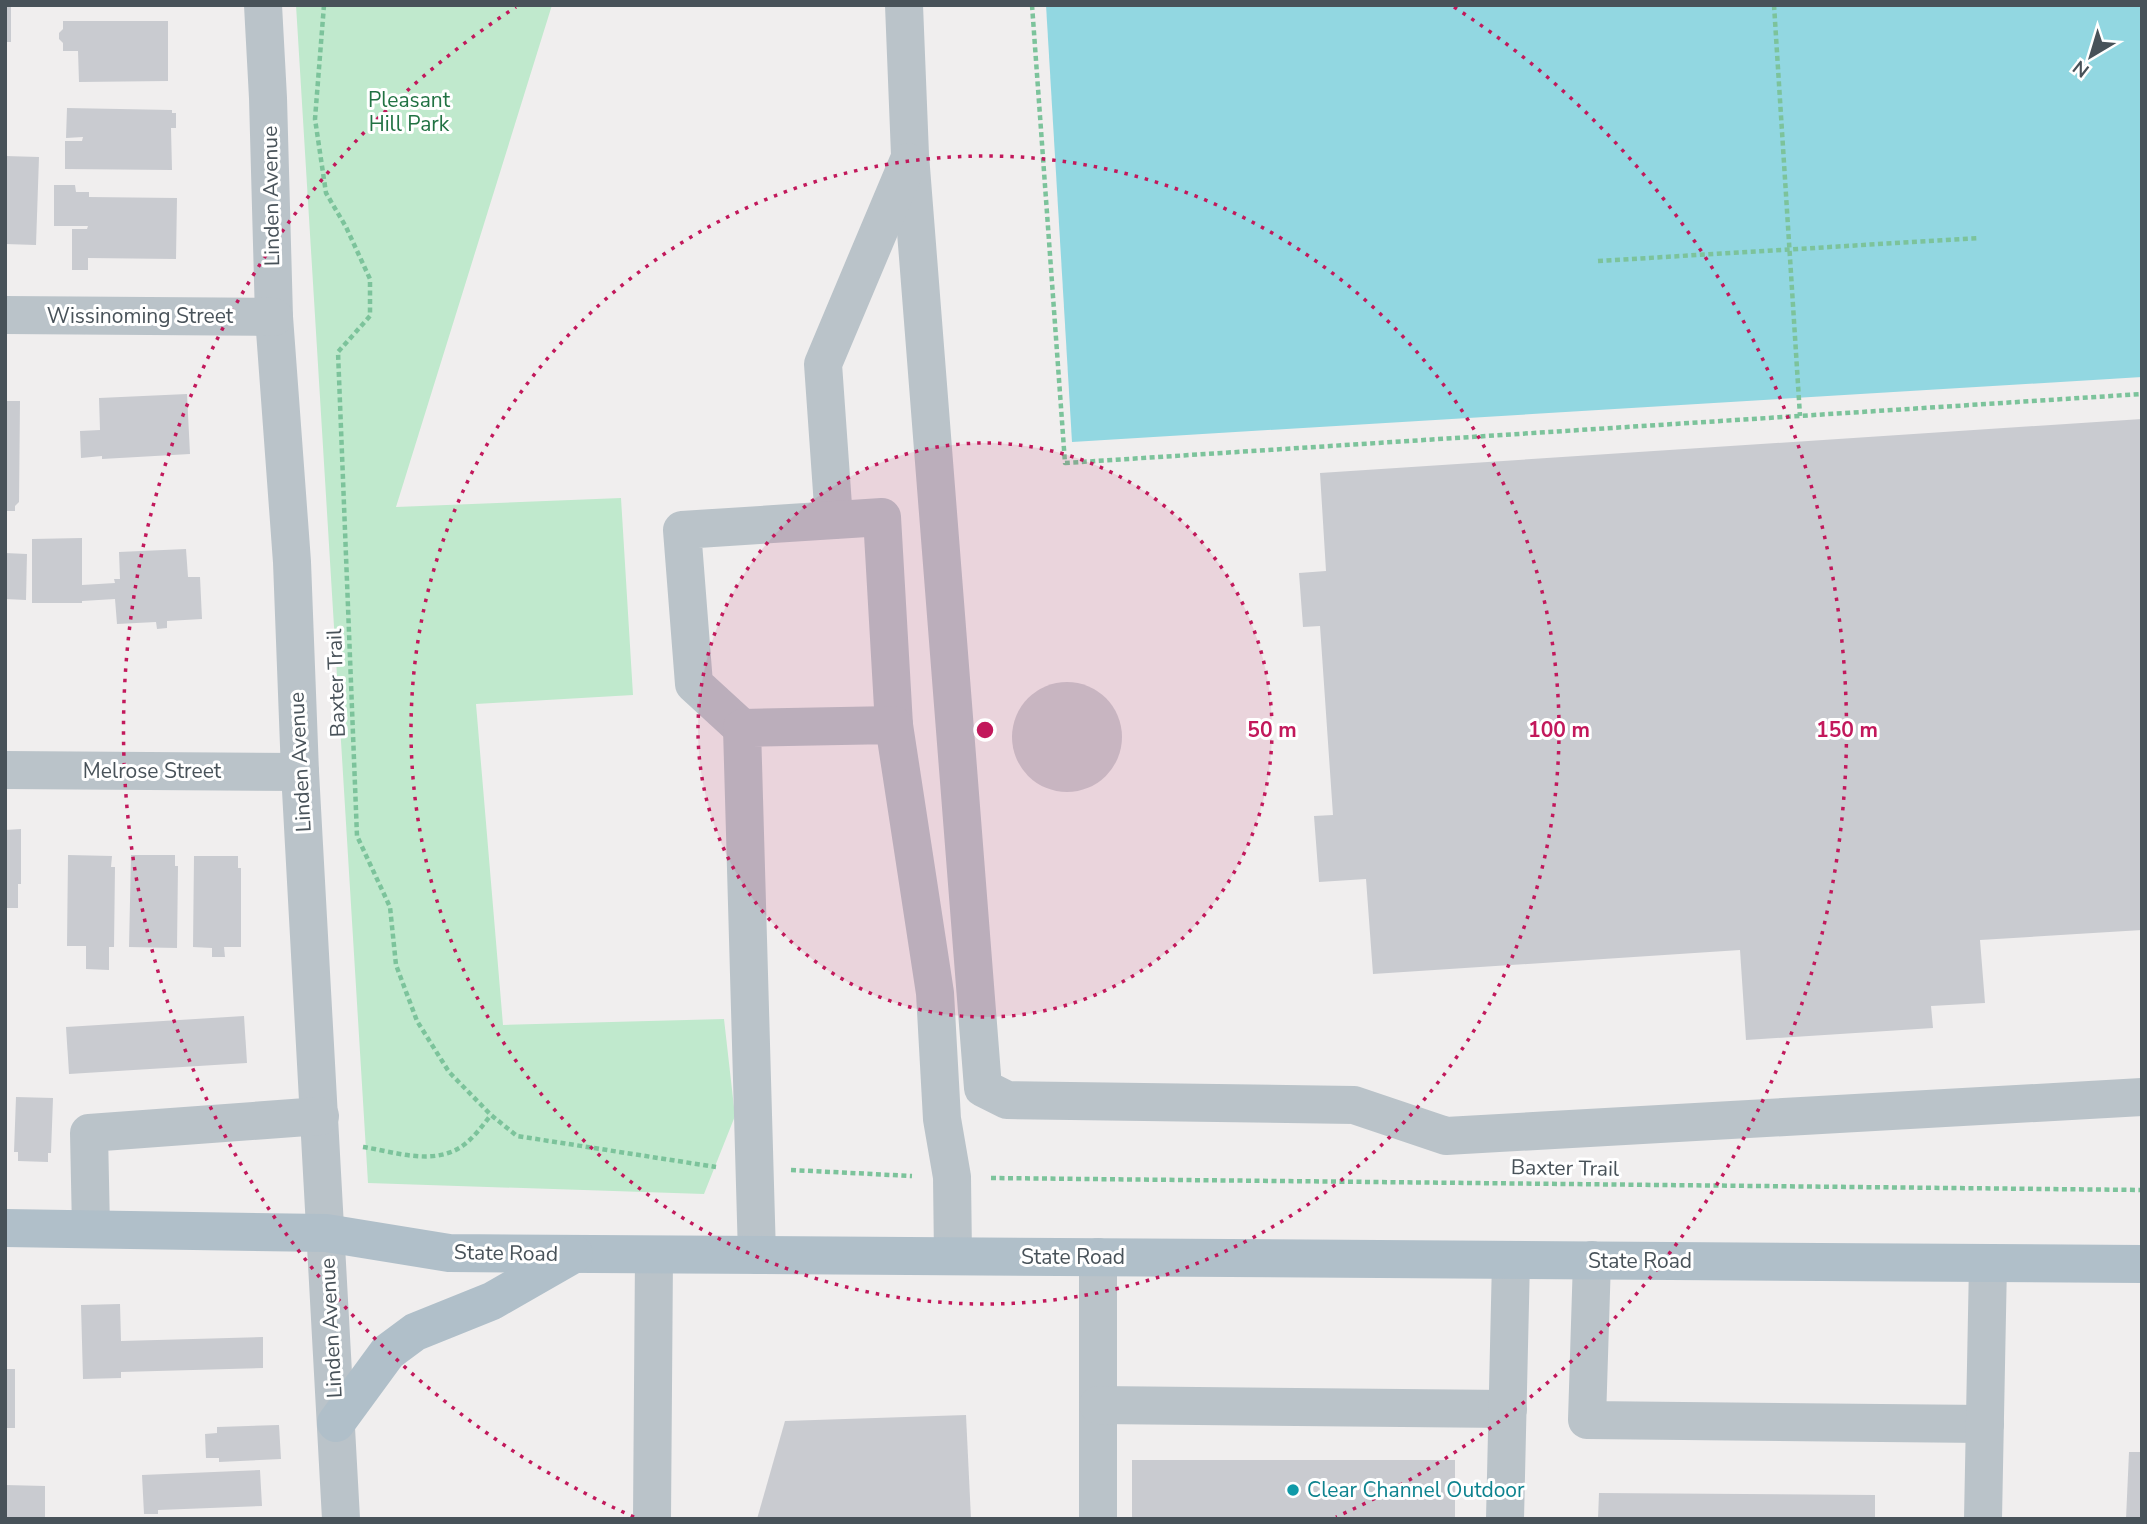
<svg xmlns="http://www.w3.org/2000/svg" width="2147" height="1524" viewBox="0 0 2147 1524" font-family="'Nunito Sans',sans-serif">
  <style>
    .green { fill: #c0e9cd }
    .water { fill: #92d7e1 }
    .building { fill: #c9cbd0 }
    .lines { fill: none; stroke-linecap: round; stroke-linejoin: round }
    .path { stroke: #7cc39b; stroke-width: 4.5; stroke-dasharray: 5 3.5; stroke-linecap: butt }
    .minor { stroke: #bac3c9; stroke-width: 38 }
    .major { stroke: #b0bfc9; stroke-width: 38 }
    .ring { fill: none; stroke: #c2185b; stroke-width: 3.5; stroke-dasharray: 3.5 7 }
    .culture-dot { fill: #0f9aa8; stroke: #fff; stroke-width: 2.5 }
    .labels { text-anchor: middle; stroke-width: 6; stroke-linejoin: round; paint-order: stroke }
    .park-label { font-size: 21px; fill: #217243; stroke: #fff }
    .street-label { font-size: 21px; fill: #485259; stroke: #fff }
    .culture-label { font-size: 21px; fill: #0d838f; stroke: #fff; text-anchor: start }
    .centre { fill: #c2185b; stroke: #fff; stroke-width: 3.5 }
    .ring-label { font-size: 21px; text-anchor: middle; font-weight: bold; fill: #c2185b; stroke: #fff; stroke-width: 6; stroke-linejoin: round; paint-order: stroke }
  </style>
  <rect width="100%" height="100%" fill="#f0eeee"/>
  <!-- green -->
  <polygon class="green" points="296,5 552,5 396,507 621,498 633,695 476,704 503,1025 724,1019 735,1116 704,1194 368,1183"/>
  <!-- water -->
  <polygon class="water" points="1046,5 2142,5 2142,377 1072,442"/>
  <!-- building -->
  <g class="building">
    <rect x="5" y="5" width="6" height="37"/>
    <polygon points="63,21 168,21 168,81 79,82 78,51 63,51 63,43 59,39 59,33 63,29"/>
    <polygon points="67,108 172,110 172,113 176,113 176,128 171,128 172,170 65,169 65,141 82,141 83,137 66,138"/>
    <polygon points="5,156 39,157 36,245 5,244"/>
    <polygon points="54,185 75,185 76,192 89,192 89,197 177,198 176,259 88,258 88,270 72,270 72,229 87,229 88,226 54,226"/>
    <polygon points="187,394 190,454 102,459 102,456 81,458 80,431 100,430 99,398"/>
    <polygon points="5,401 20,401 19,502 15,506 15,511 5,511"/>
    <polygon points="2142,419 2142,930 1980,940 1985,1003 1931,1006 1933,1028 1746,1040 1740,950 1373,974 1366,879 1319,882 1314,816 1333,815 1320,626 1303,627 1299,573 1326,571 1320,473"/>
    <polygon points="82,538 82,585 115,583 114,579 120,579 119,552 186,549 188,577 200,577 202,619 167,621 167,628 157,629 156,622 117,624 115,599 82,601 82,603 32,603 32,539"/>
    <polygon points="5,553 27,554 26,600 5,599"/>
    <circle cx="1067" cy="737" r="55"/>
    <polygon points="21,829 21,884 18,884 18,908 5,908 5,830"/>
    <polygon points="68,855 112,856 111,867 115,867 114,947 109,947 109,970 86,969 86,946 67,946"/>
    <polygon points="131,855 175,855 175,866 178,866 177,948 129,947"/>
    <polygon points="194,856 238,856 238,868 241,868 241,947 224,947 225,957 212,957 212,948 193,947"/>
    <polygon points="244,1016 247,1063 69,1074 66,1027"/>
    <polygon points="16,1097 53,1098 51,1153 48,1153 48,1162 18,1161 18,1152 14,1152"/>
    <polygon points="120,1304 121,1341 263,1337 263,1368 121,1372 121,1378 83,1379 81,1305"/>
    <rect x="5" y="1369" width="10" height="59"/>
    <polygon points="966,1415 971,1519 757,1519 785,1421"/>
    <polygon points="279,1425 281,1459 219,1462 219,1458 206,1458 205,1434 217,1433 217,1427"/>
    <polygon points="2129,1452 2142,1452 2142,1519 2126,1519"/>
    <rect x="1132" y="1460" width="323" height="59"/>
    <polygon points="260,1470 262,1506 158,1510 158,1514 144,1514 142,1475"/>
    <polygon points="5,1485 45,1486 45,1519 5,1519"/>
    <polygon points="1599,1493 1875,1495 1875,1519 1598,1519"/>
  </g>
  <g class="lines">
    <!-- path -->
    <g class="path">
      <polyline points="324,5 315,119 326,193 346,227 370,279 370,316 338,352 357,836 390,907 396,965 417,1021 449,1072 491,1115 517,1136 716,1167"/>
      <polyline points="1032,5 1065,463 2142,394"/>
      <polyline points="1774,5 1800,416"/>
      <polyline points="1598,261 1979,238"/>
      <path d="M363,1147C396,1152 436,1167 465,1144C475,1136 483,1125 491,1115"/>
      <polyline points="791,1170 912,1176"/>
      <polyline points="991,1178 2142,1190"/>
    </g>
    <!-- minor -->
    <g class="minor">
      <polyline points="263,5 268,98 274,317 292,562 300,772 341,1519"/>
      <polyline points="904,5 910,155 983,1088 1007,1100 1354,1105 1446,1136 2142,1097"/>
      <polyline points="5,315 274,317"/>
      <polyline points="834,520 823,364 908,162"/>
      <polyline points="742,728 694,684 682,530 882,517 894,725"/>
      <polyline points="5,770 300,772"/>
      <polyline points="91,1229 89,1133 320,1116"/>
      <polyline points="757,1255 742,728 894,725 935,993 942,1119 952,1177 953,1256"/>
      <polyline points="1098,1257 1098,1519"/>
      <polyline points="1592,1260 1587,1420 1985,1424"/>
      <polyline points="1098,1405 1508,1409"/>
      <polyline points="652,1519 654,1255"/>
      <polyline points="1505,1519 1511,1260"/>
      <polyline points="1983,1519 1988,1263"/>
    </g>
    <!-- major -->
    <g class="major">
      <polyline points="5,1228 326,1233 449,1253 2142,1264"/>
      <polyline points="336,1423 388,1352 415,1332 492,1301 574,1254"/>
    </g>
  </g>
  <!-- distance rings -->
  <circle cx="985" cy="730" r="287" fill="#c2185b" fill-opacity=".12"/>
  <g class="ring">
    <circle cx="985" cy="730" r="287"/>
    <circle cx="985" cy="730" r="574"/>
    <path d="M634 1517A862 862 0 0 1 516 7M1454 7A862 862 0 0 1 1336 1517"/>
  </g>
  <!-- markers -->
  <circle class="culture-dot" cx="1293" cy="1490" r="7"/>
  <g class="labels">
    <!-- park labels -->
    <g class="park-label">
      <text x="409" y="107">Pleasant<tspan x="409" dy="24">Hill Park</tspan></text>
    </g>
    <!-- street labels -->
    <g class="street-label">
      <text transform="translate(271 196) rotate(-91)" y="7">Linden Avenue</text>
      <text x="140" y="323">Wissinoming Street</text>
      <text transform="translate(336 683) rotate(-92)" y="7">Baxter Trail</text>
      <text transform="translate(300 762) rotate(-93)" y="7">Linden Avenue</text>
      <text x="152" y="778">Melrose Street</text>
      <text transform="translate(1565 1168) rotate(1)" y="7">Baxter Trail</text>
      <text transform="translate(506 1253) rotate(1)" y="7">State Road</text>
      <text x="1073" y="1264">State Road</text>
      <text x="1640" y="1268">State Road</text>
      <text transform="translate(331 1328) rotate(-93)" y="7">Linden Avenue</text>
    </g>
    <!-- culture labels -->
    <g class="culture-label">
      <text x="1307" y="1497">Clear Channel Outdoor</text>
    </g>
  </g>
  <circle cx="985" cy="730" r="10" class="centre"/>
  <g class="ring-label">
    <text x="1272" y="737">50 m</text>
    <text x="1559" y="737">100 m</text>
    <text x="1847" y="737">150 m</text>
  </g>
  <!-- border -->
  <rect width="2147" height="1524" fill="none" stroke="#485259" stroke-width="14"/>
  <!-- north arrow -->
  <g transform="translate(2091 56) rotate(218)" stroke="#ffffff" stroke-width="5" paint-order="stroke">
  <path d="M0-5L12 26L0 18L-12 26Z" fill="#485259"/>
  <text y="-10" font-size="19" font-weight="bold" text-anchor="middle" fill="#485259">N</text>
  </g>
</svg>
